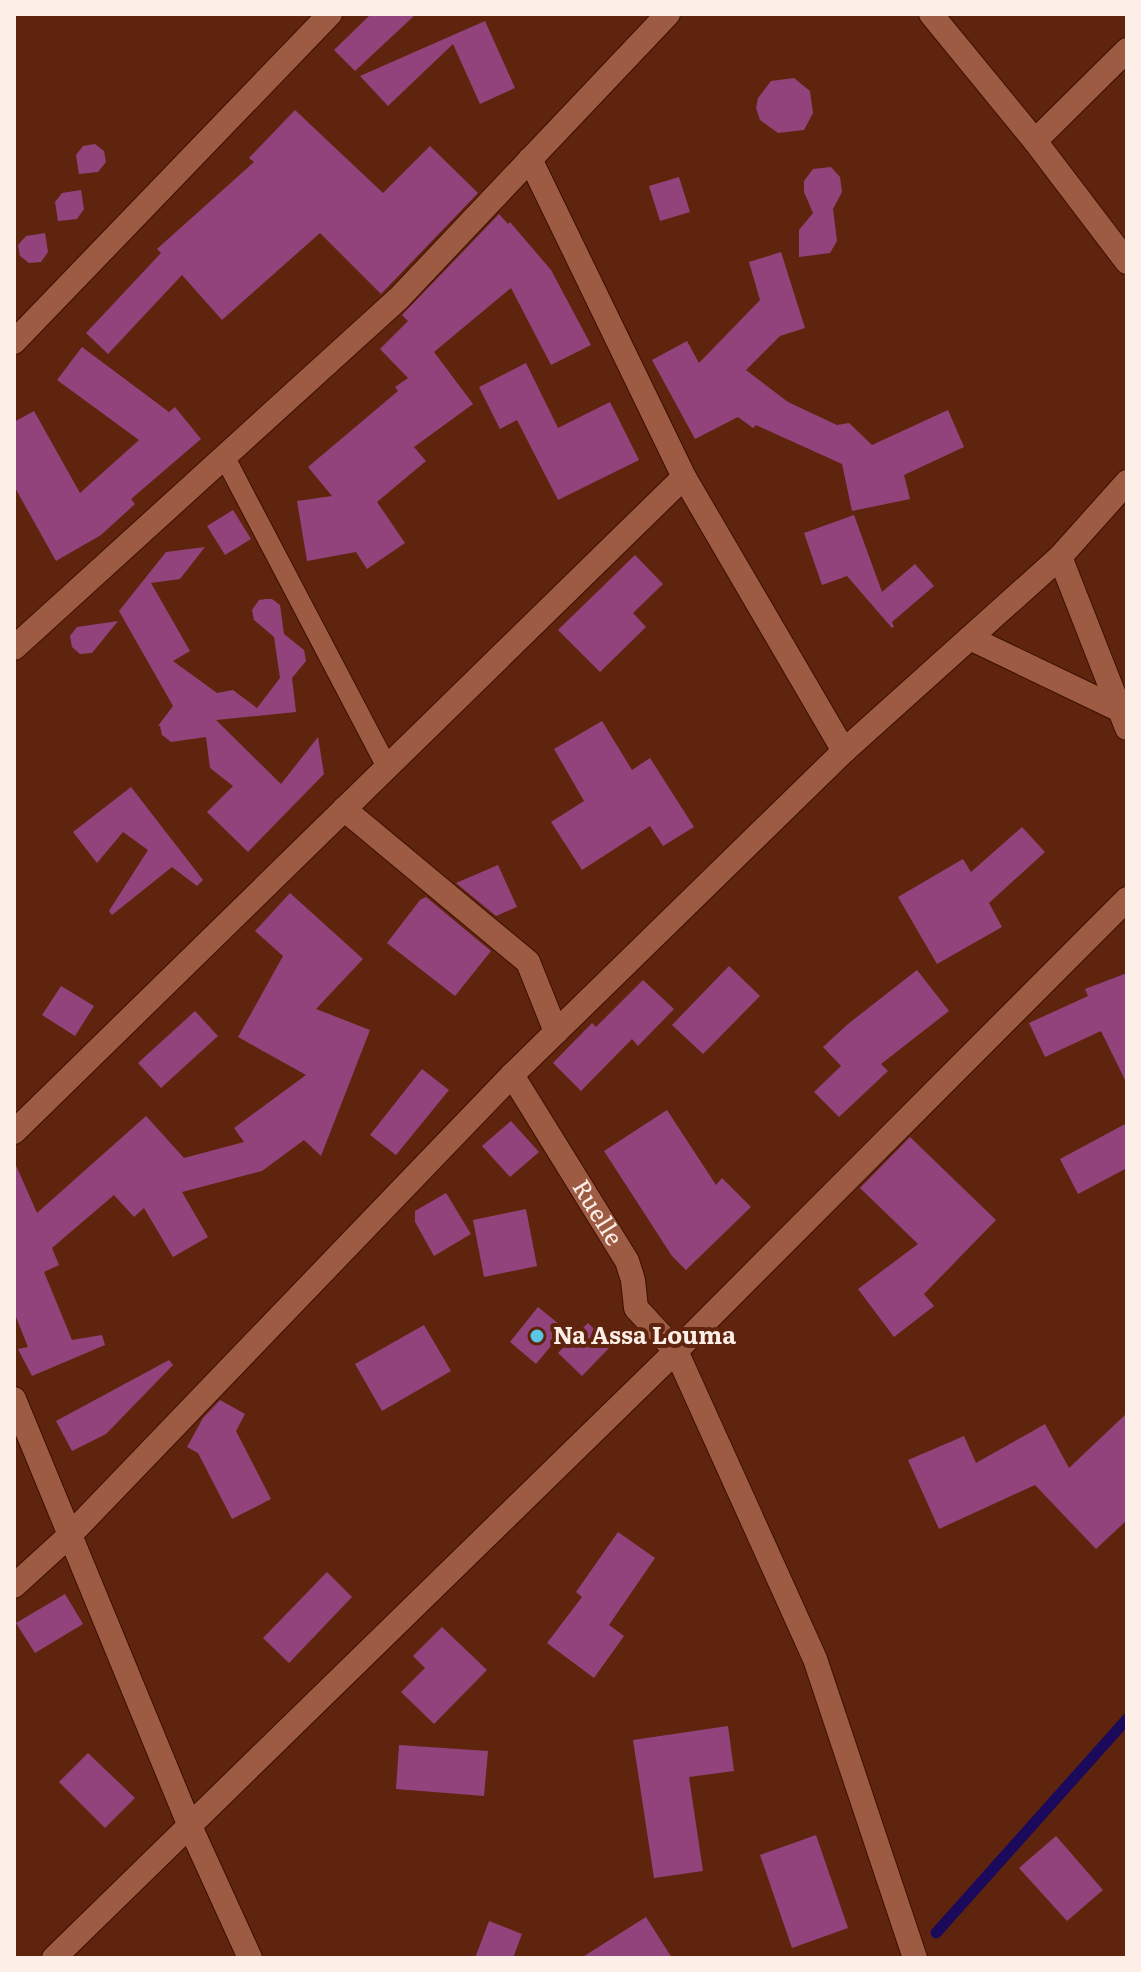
<svg xmlns="http://www.w3.org/2000/svg" width="1141" height="1972" viewBox="0 0 1141 1972" font-family="Literata,serif">
  <style>
    .lines { fill: none; stroke-linecap: round; stroke-linejoin: round }
    .stream { stroke: #1b0a5b; stroke-width: 11 }
    .building { fill: #93437c }
    .service-casing { stroke: #3c0f01; stroke-width: 22 }
    .minor-casing { stroke: #3c0f01; stroke-width: 26 }
    .service { stroke: #9d5b44; stroke-width: 20 }
    .minor { stroke: #9d5b44; stroke-width: 24 }
    .poi-dot { fill: #5bc7e7; stroke: #5f240d; stroke-width: 3 }
    .labels { text-anchor: middle; stroke-width: 8; stroke-linejoin: round; paint-order: stroke }
    .street-label { font-size: 24px; fill: #fdeee8; stroke: #5f240d }
    .poi-label { font-size: 24px; font-weight: bold; fill: #fdeee8; stroke: #5f240d; text-anchor: start }
  </style>
  <rect width="100%" height="100%" fill="#5f240d"/>
  <g class="lines">
    <!-- stream -->
    <polyline class="stream" points="936,1933 1127,1719"/>
  </g>
  <!-- building -->
  <g class="building">
    <polygon points="371,14 416,14 355,71 334,50"/>
    <polygon points="485,21 515,88 480,104 453,44 388,106 360,76"/>
    <polygon points="794,78 810,91 813,113 804,130 778,133 760,120 756,108 758,98 771,81"/>
    <polygon points="295,110 383,193 430,146 478,193 381,294 320,233 222,320 182,275 108,354 86,333 161,253 157,249 254,162 249,158"/>
    <polygon points="95,144 104,151 106,162 98,172 79,174 76,155 83,146"/>
    <polygon points="831,167 840,177 842,192 833,209 837,241 830,253 799,257 799,230 813,213 804,192 804,181 813,169"/>
    <polygon points="679,177 690,212 660,221 649,186"/>
    <polygon points="81,190 84,209 77,219 58,221 55,202 62,193"/>
    <polygon points="499,214 508,224 510,222 551,270 591,345 551,365 511,288 434,352 473,404 414,447 426,461 377,502 405,543 367,569 356,552 307,561 297,501 332,496 308,467 398,391 395,387 408,378 380,349 408,321 402,315"/>
    <polygon points="45,233 48,252 41,262 29,263 20,256 18,245 26,236"/>
    <polygon points="781,252 805,328 780,336 746,370 788,402 837,425 849,423 872,445 948,410 964,447 904,475 910,499 852,511 842,464 756,425 753,428 738,417 695,439 652,360 687,341 699,363 760,300 749,262"/>
    <polygon points="82,347 169,412 175,407 201,439 131,499 135,504 101,535 56,561 14,486 14,422 34,411 80,493 139,440 57,380"/>
    <polygon points="526,363 558,428 610,402 639,460 558,500 517,420 500,429 479,387"/>
    <polygon points="233,510 251,539 225,555 207,526"/>
    <polygon points="854,515 882,592 915,564 934,586 892,622 894,627 892,628 847,576 822,585 804,533"/>
    <polygon points="205,547 180,579 151,583 190,651 173,661 217,693 233,690 257,708 280,678 274,637 254,620 252,610 259,600 266,599 272,599 280,605 284,634 304,650 306,661 292,678 296,712 216,720 281,784 318,737 324,774 248,852 207,812 233,786 210,768 206,737 171,742 162,735 160,726 158,726 173,706 119,611 166,552"/>
    <polygon points="635,555 663,584 633,613 646,627 600,672 558,630"/>
    <polygon points="118,621 92,653 80,654 72,647 70,636 77,627"/>
    <polygon points="602,721 632,770 650,758 694,827 663,846 650,826 582,870 551,822 584,801 554,749"/>
    <polygon points="131,787 203,880 197,886 172,867 112,915 109,911 148,850 123,832 97,863 73,832"/>
    <polygon points="1022,827 1045,852 989,903 1002,927 937,964 898,897 963,859 971,872"/>
    <polygon points="498,865 517,907 496,916 456,883"/>
    <polygon points="290,893 363,959 316,1009 370,1030 321,1156 304,1140 262,1171 182,1192 208,1237 173,1257 144,1208 134,1217 114,1195 52,1248 59,1265 44,1272 72,1340 102,1335 105,1345 32,1376 18,1349 28,1347 14,1312 14,1161 37,1213 146,1116 184,1158 244,1142 234,1128 306,1075 238,1037 283,956 255,931"/>
    <polygon points="426,897 491,951 455,996 387,943 420,900"/>
    <polygon points="729,966 760,996 703,1054 672,1025"/>
    <polygon points="917,970 949,1011 881,1064 888,1071 839,1117 814,1092 841,1066 823,1047 848,1024"/>
    <polygon points="1127,973 1127,1084 1101,1031 1045,1057 1029,1023 1088,996 1085,989"/>
    <polygon points="643,980 674,1009 638,1046 632,1039 581,1091 553,1063 592,1023 596,1027"/>
    <polygon points="61,986 94,1006 75,1036 42,1015"/>
    <polygon points="195,1011 218,1036 161,1088 138,1063"/>
    <polygon points="422,1069 449,1090 396,1155 370,1135"/>
    <polygon points="667,1110 716,1185 722,1178 751,1207 686,1270 672,1256 604,1151"/>
    <polygon points="511,1121 539,1152 510,1177 482,1146"/>
    <polygon points="1127,1123 1127,1168 1078,1194 1060,1159"/>
    <polygon points="910,1137 996,1220 924,1294 934,1306 894,1337 858,1289 918,1244 860,1188"/>
    <polygon points="446,1193 471,1234 434,1256 415,1222 415,1211"/>
    <polygon points="526,1209 537,1266 484,1277 473,1220"/>
    <polygon points="538,1307 565,1329 536,1364 510,1342"/>
    <polygon points="588,1323 611,1346 582,1376 558,1353"/>
    <polygon points="424,1325 451,1371 382,1411 355,1364"/>
    <polygon points="169,1360 173,1365 106,1434 72,1451 56,1421"/>
    <polygon points="220,1400 245,1414 236,1431 271,1499 232,1519 198,1453 187,1447 203,1418"/>
    <polygon points="1127,1413 1127,1520 1096,1549 1035,1485 939,1529 908,1460 964,1436 976,1463 1045,1424 1069,1468"/>
    <polygon points="618,1532 655,1558 609,1625 624,1636 594,1678 547,1643 582,1597 576,1592"/>
    <polygon points="327,1572 352,1597 289,1663 263,1638"/>
    <polygon points="65,1594 83,1624 35,1653 16,1623"/>
    <polygon points="442,1627 487,1670 434,1724 401,1692 425,1668 413,1656"/>
    <polygon points="728,1726 734,1771 689,1777 703,1871 654,1878 633,1740"/>
    <polygon points="399,1745 488,1751 484,1796 396,1789"/>
    <polygon points="88,1753 135,1798 105,1828 59,1782"/>
    <polygon points="816,1835 848,1928 792,1948 760,1855"/>
    <polygon points="1056,1836 1103,1890 1067,1921 1019,1868"/>
    <polygon points="646,1917 672,1958 581,1958"/>
    <polygon points="489,1921 522,1934 513,1958 475,1958"/>
  </g>
  <g class="lines">
    <!-- service casing -->
    <g class="service-casing">
      <polyline id="service" points="224,456 387,767"/>
    </g>
    <!-- minor casing -->
    <g class="minor-casing">
      <g id="minor">
        <polyline points="931,14 1035,141 1127,262"/>
        <polyline points="1035,141 1127,50"/>
        <polyline points="530,159 684,477 844,751 1060,557 1127,728"/>
        <polyline points="14,342 330,14"/>
        <polyline points="1060,557 1127,482"/>
        <polyline points="970,638 1120,710"/>
        <polyline points="14,648 399,298 668,14"/>
        <polyline points="344,809 528,962 556,1032"/>
        <path id="s1" d="M512,1075L627,1261L633,1280L636,1308L676,1351L815,1659L915,1958"/>
        <polyline points="14,1132 684,477"/>
        <polyline points="14,1399 189,1824 250,1958"/>
        <polyline points="14,1586 70,1535 512,1075 844,751"/>
        <polyline points="54,1958 676,1351 1127,899"/>
      </g>
    </g>
    <!-- service -->
    <use href="#service" class="service"/>
    <!-- minor -->
    <use href="#minor" class="minor"/>
  </g>
  <!-- markers -->
  <circle class="poi-dot" cx="537" cy="1336" r="8"/>
  <g class="labels">
    <!-- street labels -->
    <g class="street-label">
      <text dy="8" stroke="none"><textPath href="#s1" startOffset="162">Ruelle</textPath></text>
    </g>
    <!-- poi labels -->
    <g class="poi-label">
      <text x="553" y="1344">Na Assa Louma</text>
    </g>
  </g>
  <!-- border -->
  <rect width="1141" height="1972" fill="none" stroke="#fdeee8" stroke-width="32"/>
</svg>
